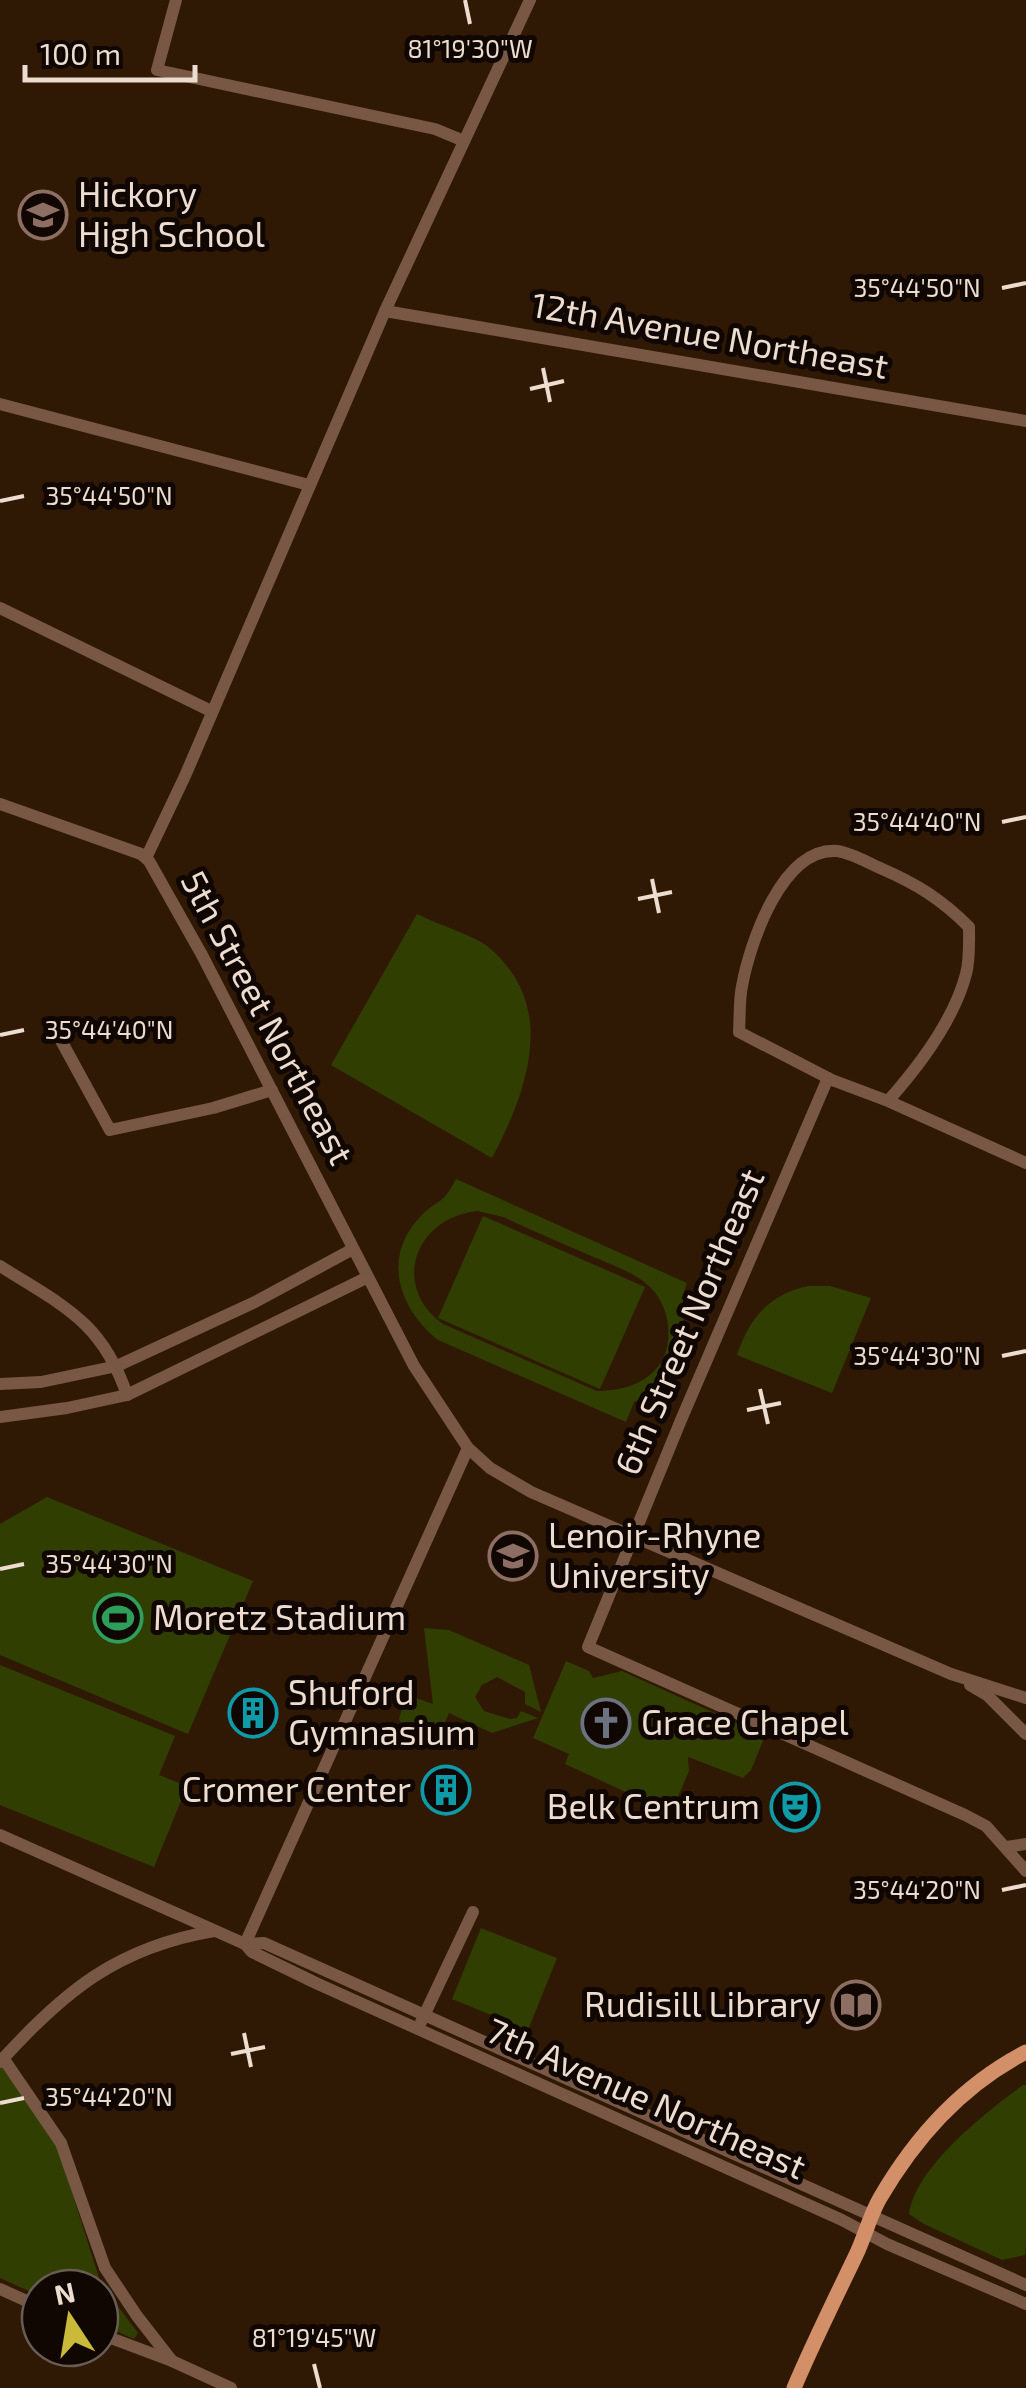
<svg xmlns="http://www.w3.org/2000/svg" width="1026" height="2388" viewBox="0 0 1026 2388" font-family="'Exo 2',sans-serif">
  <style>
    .green { fill: #313e01; fill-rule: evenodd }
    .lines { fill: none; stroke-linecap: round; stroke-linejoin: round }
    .minor { stroke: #785744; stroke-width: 12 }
    .major { stroke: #d38f67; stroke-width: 15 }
    .ticks { fill: none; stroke: #ecddd0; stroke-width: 4 }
    .labels { text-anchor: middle; stroke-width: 10; stroke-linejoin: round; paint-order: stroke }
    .poi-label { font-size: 35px; fill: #ecddd0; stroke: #100602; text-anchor: start }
    .street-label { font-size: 35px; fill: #ecddd0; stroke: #100602 }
    .ticks-label { font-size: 25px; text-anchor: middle; fill: #ecddd0; stroke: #100602; stroke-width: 10; stroke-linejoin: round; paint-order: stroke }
  </style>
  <rect width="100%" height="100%" fill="#2f1904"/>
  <!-- green -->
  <g class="green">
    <path d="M417,914C435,923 474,936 487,946C559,1004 528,1090 492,1158L331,1065Z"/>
    <path d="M456,1179L687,1283C680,1301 684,1310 684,1329C684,1364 665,1388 634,1402L626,1422L438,1340C399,1309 382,1258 419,1218C436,1199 442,1207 456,1179ZM478,1211L503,1217C534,1231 565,1245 596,1258C614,1266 636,1273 650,1287C668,1304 674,1336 663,1359C650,1383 623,1391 597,1391L443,1324C390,1286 415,1217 478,1211Z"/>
    <polygon points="483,1216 645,1287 600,1389 438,1318"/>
    <path d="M808,1286H830L871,1298L832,1393L737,1355C749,1318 770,1294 808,1286Z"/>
    <polygon points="47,1497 253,1581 188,1734 0,1655 0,1524"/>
    <polygon points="424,1628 449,1630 529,1665 541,1712 525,1704 525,1692 497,1677 482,1685 475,1697 484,1711 510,1719 517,1718 521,1711 538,1718 492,1733 449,1713 437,1742 434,1721 424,1732 408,1735 399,1719 404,1702 410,1703 416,1698 433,1704"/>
    <polygon points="566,1661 589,1671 593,1678 622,1671 765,1736 751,1770 743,1778 688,1757 689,1771 671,1813 565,1764 569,1754 533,1738"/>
    <polygon points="0,1665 175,1736 159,1775 187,1786 154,1867 0,1805"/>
    <polygon points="481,1928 557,1958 528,2030 452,1999"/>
    <polygon points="0,2064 57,2145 101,2284 138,2333 134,2339 100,2324 100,2288 40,2288 40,2296 0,2278"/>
    <path d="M1023,2085H1026V2247L1025,2255L1002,2260L924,2224L909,2214C915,2167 986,2112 1023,2085Z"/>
  </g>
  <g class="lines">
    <!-- minor -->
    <g class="minor">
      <polyline points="176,0 157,70 435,129 464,141"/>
      <polyline points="385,311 1026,421"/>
      <polyline points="0,404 309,485"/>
      <polyline points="0,608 211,711"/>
      <polyline points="0,804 141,854 149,861 202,955 414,1366 468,1448 490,1468 531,1492 951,1674 1026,1698"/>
      <polyline points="146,858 185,776 385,311 530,0"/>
      <polyline points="52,1024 110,1130 213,1108 272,1090"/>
      <polyline points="828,1078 681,1420 588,1647 965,1815 986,1826 1026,1871"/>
      <path d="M888,1101C920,1065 954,1020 966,974C970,959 969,942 969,927C941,899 917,884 880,868C867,862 851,853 837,851C782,847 750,943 742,986C739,1001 740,1017 739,1032L832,1080L888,1101L1026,1163"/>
      <path d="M0,1266C63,1306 102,1321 127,1395"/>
      <polyline points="0,1384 41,1382 117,1366 255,1302 353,1249"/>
      <polyline points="0,1417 67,1408 127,1395 366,1278"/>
      <polyline points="970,1685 987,1695 1026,1734"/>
      <polyline points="0,1835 245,1944 252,1952 318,1984 842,2220 887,2244 1026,2304"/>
      <polyline points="1006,1847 1026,1844"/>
      <polyline points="245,1944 264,1943 1026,2285"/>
      <polyline points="245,1944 468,1448"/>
      <polyline points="421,2022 473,1912"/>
      <polyline points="3,2058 61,2143 105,2268 137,2316 172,2361"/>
      <path d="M0,2062C64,1991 118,1947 214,1931"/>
      <polyline points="0,2289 40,2307"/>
      <polyline points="100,2334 172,2361 231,2388"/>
    </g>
    <!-- major -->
    <path class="major" d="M794,2388C813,2343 835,2299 856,2255C865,2236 870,2215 880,2198C916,2136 962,2085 1026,2052"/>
  </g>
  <!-- ticks -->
  <path class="ticks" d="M465,0L470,24M1002,288L1026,283M543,368L550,402M530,389L564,381M0,501L24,496M1002,822L1026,817M652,879L659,913M638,899L672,892M0,1035L24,1030M1002,1356L1026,1351M760,1389L768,1424M747,1410L781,1403M0,1569L24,1564M1002,1890L1026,1885M244,2033L251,2067M231,2054L265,2047M0,2103L24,2098M314,2364L320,2388"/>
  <!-- icons -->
  <defs>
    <g id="school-ring" transform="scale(2.5)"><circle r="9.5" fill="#100602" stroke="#8d6e63" stroke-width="1.5"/><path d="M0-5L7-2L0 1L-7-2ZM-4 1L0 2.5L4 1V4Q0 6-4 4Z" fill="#8d6e63"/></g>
    <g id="university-ring" transform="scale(2.5)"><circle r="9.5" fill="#100602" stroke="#8d6e63" stroke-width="1.5"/><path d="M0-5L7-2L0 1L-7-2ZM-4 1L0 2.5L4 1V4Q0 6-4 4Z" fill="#8d6e63"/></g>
    <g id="stadium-ring" transform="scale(2.5)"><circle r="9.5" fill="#100602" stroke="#2e9e5b" stroke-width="1.5"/><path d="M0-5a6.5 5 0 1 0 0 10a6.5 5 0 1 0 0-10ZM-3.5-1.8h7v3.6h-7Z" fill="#2e9e5b"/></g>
    <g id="building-ring" transform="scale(2.5)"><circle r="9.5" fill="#100602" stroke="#0f9aa8" stroke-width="1.5"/><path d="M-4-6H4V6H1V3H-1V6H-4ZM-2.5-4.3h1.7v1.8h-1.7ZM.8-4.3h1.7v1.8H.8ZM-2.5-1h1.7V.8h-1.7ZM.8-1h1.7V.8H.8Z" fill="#0f9aa8"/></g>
    <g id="church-ring" transform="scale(2.5)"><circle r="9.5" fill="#100602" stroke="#6b7280" stroke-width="1.5"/><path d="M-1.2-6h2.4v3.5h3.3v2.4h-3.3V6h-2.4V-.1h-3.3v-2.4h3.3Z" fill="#6b7280"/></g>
    <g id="theatre-ring" transform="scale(2.5)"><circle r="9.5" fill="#100602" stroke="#0f9aa8" stroke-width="1.5"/><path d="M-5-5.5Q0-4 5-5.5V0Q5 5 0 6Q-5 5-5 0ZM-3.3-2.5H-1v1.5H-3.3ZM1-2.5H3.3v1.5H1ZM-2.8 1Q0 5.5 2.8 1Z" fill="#0f9aa8"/></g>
    <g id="library-ring" transform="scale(2.5)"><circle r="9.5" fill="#100602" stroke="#8d6e63" stroke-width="1.5"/><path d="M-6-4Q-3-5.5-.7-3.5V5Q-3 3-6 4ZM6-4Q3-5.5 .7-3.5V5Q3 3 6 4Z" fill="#8d6e63"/></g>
  </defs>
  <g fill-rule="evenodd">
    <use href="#school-ring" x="43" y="215"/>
    <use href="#university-ring" x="513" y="1556"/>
    <use href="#stadium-ring" x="118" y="1618"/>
    <use href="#building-ring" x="253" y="1713"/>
    <use href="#church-ring" x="606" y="1723"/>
    <use href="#building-ring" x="446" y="1790"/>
    <use href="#theatre-ring" x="795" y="1807"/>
    <use href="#library-ring" x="856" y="2005"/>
  </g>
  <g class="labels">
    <!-- poi labels -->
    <g class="poi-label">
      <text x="78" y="207">Hickory<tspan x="78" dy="40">High School</tspan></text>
      <text x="548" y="1548">Lenoir-Rhyne<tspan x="548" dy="40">University</tspan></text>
      <text x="153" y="1630">Moretz Stadium</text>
      <text x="288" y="1705">Shuford<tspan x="288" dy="40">Gymnasium</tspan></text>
      <text x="641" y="1735">Grace Chapel</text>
      <text x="411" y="1802" text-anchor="end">Cromer Center</text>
      <text x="760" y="1819" text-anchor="end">Belk Centrum</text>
      <text x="821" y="2017" text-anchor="end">Rudisill Library</text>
    </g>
    <!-- street labels -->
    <g class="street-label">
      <text transform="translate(710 336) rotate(10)" y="12">12th Avenue Northeast</text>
      <text transform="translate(267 1018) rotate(62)" y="12">5th Street Northeast</text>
      <text transform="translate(690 1322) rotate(-67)" y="12">6th Street Northeast</text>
      <text transform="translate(646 2099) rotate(24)" y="12">7th Avenue Northeast</text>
    </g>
  </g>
  <g class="ticks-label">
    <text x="470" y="58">81°19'30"W</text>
    <text x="917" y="297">35°44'50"N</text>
    <text x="109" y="505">35°44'50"N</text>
    <text x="917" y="831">35°44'40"N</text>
    <text x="109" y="1039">35°44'40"N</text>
    <text x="917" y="1365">35°44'30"N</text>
    <text x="109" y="1573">35°44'30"N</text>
    <text x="917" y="1899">35°44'20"N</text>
    <text x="109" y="2106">35°44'20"N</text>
    <text x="314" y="2347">81°19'45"W</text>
  </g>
  <!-- north arrow -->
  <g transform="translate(70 2318) rotate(348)"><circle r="48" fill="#100602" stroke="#685c54" stroke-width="2.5"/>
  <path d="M0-8L18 38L0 25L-18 38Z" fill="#caba39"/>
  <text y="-15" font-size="28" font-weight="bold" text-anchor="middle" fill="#ecddd0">N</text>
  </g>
  <!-- scale -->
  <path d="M25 65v15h170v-15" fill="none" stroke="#ecddd0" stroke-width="5"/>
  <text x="40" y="65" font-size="30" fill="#ecddd0" stroke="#100602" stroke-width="8" paint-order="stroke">100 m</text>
</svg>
